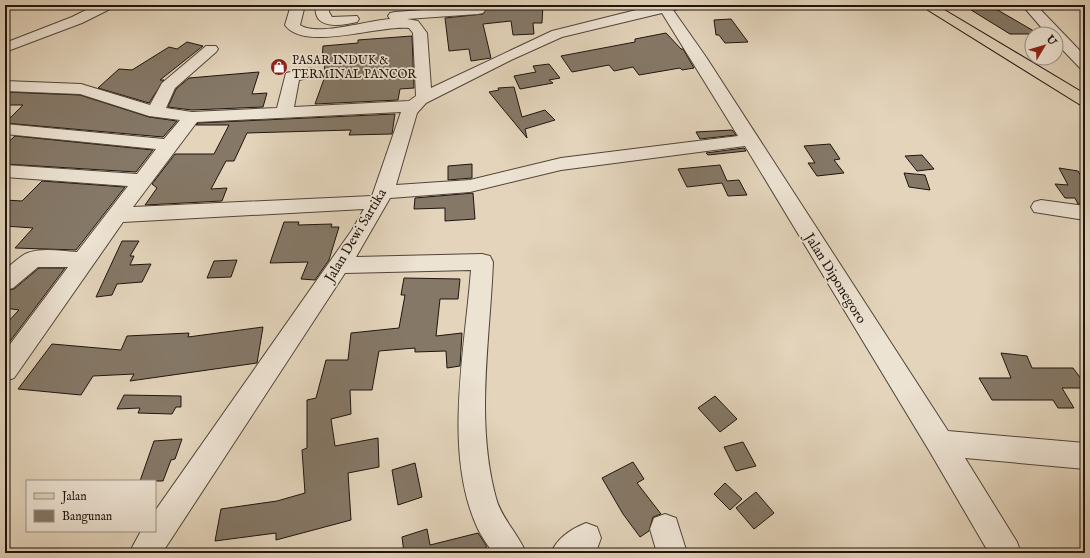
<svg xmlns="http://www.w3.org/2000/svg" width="1090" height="558" viewBox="0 0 1090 558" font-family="'IM FELL English',serif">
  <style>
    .building { fill: #857867; stroke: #1f150d }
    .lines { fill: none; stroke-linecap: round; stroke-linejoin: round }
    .minor-casing { stroke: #504538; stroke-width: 2 }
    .major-casing { stroke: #1f150d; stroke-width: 2 }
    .minor { fill: #ede3d3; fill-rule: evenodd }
    .major { fill: #e3d4bb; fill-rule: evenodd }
    .labels { text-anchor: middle; stroke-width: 3.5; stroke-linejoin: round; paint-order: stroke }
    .far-poi-label { font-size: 12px; fill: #1f150d; stroke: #ede3d3; text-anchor: start }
    .street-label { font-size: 14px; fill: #1f150d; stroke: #ede3d3 }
  </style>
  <rect width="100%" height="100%" fill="#e3d4bb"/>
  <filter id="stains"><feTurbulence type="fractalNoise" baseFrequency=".005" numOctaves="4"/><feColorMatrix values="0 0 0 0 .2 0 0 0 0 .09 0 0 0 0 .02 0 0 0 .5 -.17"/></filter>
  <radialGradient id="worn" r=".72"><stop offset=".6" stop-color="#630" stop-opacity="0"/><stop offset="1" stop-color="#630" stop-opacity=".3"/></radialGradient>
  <!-- building -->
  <g class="building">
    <polygon points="481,5 543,5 542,23 533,23 534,34 513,35 511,21 483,24 491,58 471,61 469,49 449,51 445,18 483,14 486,9"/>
    <polygon points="963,5 989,5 1039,34 1010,34"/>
    <polygon points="731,19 748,42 725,43 719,35 716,35 714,20"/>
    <polygon points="666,33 681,49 683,49 694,68 682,70 680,68 639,75 633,67 614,71 609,65 572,72 561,56 635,42 635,39"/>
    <polygon points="412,36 414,88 400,89 398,100 315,104 324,79 325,59 322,59 323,46 358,43 358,40"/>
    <polygon points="187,42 203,46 160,80 164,80 149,103 98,88 119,69 132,70 169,47 177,49"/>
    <polygon points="549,64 560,78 549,80 553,83 520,89 514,76 536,72 533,66"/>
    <polygon points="259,72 252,94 267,93 263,107 192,110 168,107 176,89 189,78"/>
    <polygon points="514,87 522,117 545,110 555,120 525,129 527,138 489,92 499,90 498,88"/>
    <polygon points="5,92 80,95 149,117 177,121 163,137 5,123 23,105 5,105"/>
    <polygon points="395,114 392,134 349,135 351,130 247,133 234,161 226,161 211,189 227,188 222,201 145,205 157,188 152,184 175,154 214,154 229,125 196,125 198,123"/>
    <polygon points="732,130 736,135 700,139 696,132"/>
    <polygon points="15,136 153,150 136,172 5,164 5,145"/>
    <polygon points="830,144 840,159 834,160 844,173 817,176 808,163 815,163 804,146"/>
    <polygon points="744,148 746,151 708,155 706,153"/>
    <polygon points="922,155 934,169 917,171 905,156"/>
    <polygon points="472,164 472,178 448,180 448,166"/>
    <polygon points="720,165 727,181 739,180 747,195 728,196 722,183 687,187 678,169"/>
    <polygon points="1059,168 1078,171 1085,183 1085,204 1078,204 1075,198 1065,198 1055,184 1068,185"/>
    <polygon points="904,173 925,175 930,190 909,187"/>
    <polygon points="42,181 125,187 76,250 15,248 33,228 5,226 5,200 22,201"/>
    <polygon points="473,193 475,219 445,221 445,208 414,209 415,198"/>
    <polygon points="284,222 299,222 298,225 332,224 331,227 339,227 329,260 315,280 301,279 308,262 270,263"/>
    <polygon points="122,241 139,241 130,256 134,256 130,265 151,264 142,282 117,284 112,295 96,297"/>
    <polygon points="237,260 231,277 207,278 214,261"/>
    <polygon points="39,268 65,268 5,348 5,325 19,310 5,308 5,291 14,289"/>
    <polygon points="404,278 460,279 458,299 440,299 436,336 462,333 460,366 447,368 446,351 415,352 415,348 379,351 372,390 350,390 351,414 331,419 335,446 378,438 379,467 348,473 351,520 276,540 276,533 215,541 221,509 277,501 305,493 302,450 307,448 307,400 316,398 326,360 348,360 351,333 399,328 405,295 401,295"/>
    <polygon points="263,327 257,363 130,381 134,374 93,376 81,395 18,389 52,344 121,350 127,336 189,333 188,337"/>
    <polygon points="1001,353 1027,356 1032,368 1073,368 1085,384 1085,388 1062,388 1074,408 1058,408 1053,400 992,400 979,378 1011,378"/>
    <polygon points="124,395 181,396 181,407 176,407 172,414 138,413 140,408 117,409"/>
    <polygon points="715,396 737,419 720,432 698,408"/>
    <polygon points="182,439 175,459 171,460 163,481 140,481 154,441"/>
    <polygon points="743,442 756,466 736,471 724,447"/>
    <polygon points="633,462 644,479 637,483 661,514 653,517 649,531 640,537 623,514 602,478"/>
    <polygon points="415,463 422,497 398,505 392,470"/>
    <polygon points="725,483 742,499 730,510 714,494"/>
    <polygon points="756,492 774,513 754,529 736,508"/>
    <polygon points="427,529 430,545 478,533 486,545 487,553 404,553 402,537"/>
  </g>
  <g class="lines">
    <!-- minor casing -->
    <g class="minor-casing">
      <g id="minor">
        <polygon points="96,5 114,5 112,8 82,23 5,52 5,43 72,17"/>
        <path d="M291,5H305L300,25C317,37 369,20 390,19L388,16L390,13L395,12L478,6L483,7L485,10L483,13L478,14L407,19L418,21L427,33L431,88L552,31L656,5H686L684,8L673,10L706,57L948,431L1085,443V469L965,458L1017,542L1021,553H989L930,452L745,146L561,170L470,192L390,198L356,257L482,254L490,256L493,262C490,340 475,421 496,498C501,518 518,533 526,553H493C488,545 481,536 477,527C443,452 465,350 471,270L345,273L162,553H129L141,531H155V511L352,230L364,209L123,222L14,378L5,381V351L68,267H38L13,288L5,290V270C11,265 18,258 25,254C40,247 61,251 77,252L128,186L5,177V165L137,174L156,149L5,134V124L164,139L180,120L149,116L80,94L5,91V81L81,84L150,105L162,83L206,46H216L218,49L216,52L175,88L166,108L192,112L277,108L286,73L311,68L316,70L319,73L316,76L299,80L294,107L409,101L416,96L413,33L409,28C377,25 304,52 285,25ZM662,13L738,136L561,158L470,180L396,185L417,113L426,103L511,60L562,37ZM401,112L372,196L133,207L197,122Z"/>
        <path d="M316,5H330L329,12L332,17L357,16L359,19L357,22C341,26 312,30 316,5Z"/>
        <polygon points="1022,5 1036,5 1085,56 1085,70 1080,68 1056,43 1056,34 1047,34"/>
        <polygon points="1041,200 1085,206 1085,220 1034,212 1031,207 1034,202"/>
        <polygon points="665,514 676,518 687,553 657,553 650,529 654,518"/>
        <path d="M586,523L597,527L601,538L597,549L591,553H551C557,538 571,529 586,523Z"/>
      </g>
    </g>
    <!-- major casing -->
    <g class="major-casing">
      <polygon id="major" points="920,5 936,5 1085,94 1085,106 1079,104"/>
    </g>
    <!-- minor -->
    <use href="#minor" class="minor"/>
    <!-- major -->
    <use href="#major" class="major"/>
  </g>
  <!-- icons -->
  <defs>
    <g id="shop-disc" transform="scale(0.9)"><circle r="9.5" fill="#8f2418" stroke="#ede3d3"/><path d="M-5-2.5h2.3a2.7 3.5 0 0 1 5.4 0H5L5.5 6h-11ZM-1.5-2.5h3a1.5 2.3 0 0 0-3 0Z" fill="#fff"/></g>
  </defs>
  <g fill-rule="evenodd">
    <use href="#shop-disc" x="279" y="67"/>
  </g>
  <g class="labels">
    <!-- far-poi labels -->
    <g class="far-poi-label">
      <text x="292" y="64">PASAR INDUK &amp;<tspan x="292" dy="14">TERMINAL PANCOR</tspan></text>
    </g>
    <!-- street labels -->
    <g class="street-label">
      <text transform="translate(355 235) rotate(-59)" y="5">Jalan Dewi Sartika</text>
      <text transform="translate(836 278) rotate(58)" y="5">Jalan Diponegoro</text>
    </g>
  </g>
  <!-- margin -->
  <rect width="1090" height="558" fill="none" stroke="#e3d4bb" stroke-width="20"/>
  <rect x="6" y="6" width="1078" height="546" fill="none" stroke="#1f150d" stroke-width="2"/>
  <rect x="10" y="10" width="1070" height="538" fill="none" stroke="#1f150d"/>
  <!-- legend -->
  <rect x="26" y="480" width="130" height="52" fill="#ede3d3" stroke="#9b9184"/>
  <rect x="34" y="493" width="20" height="6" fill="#e3d4bb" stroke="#9b9184"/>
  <text x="62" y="500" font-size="12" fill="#1f150d">Jalan</text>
  <rect x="34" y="510" width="20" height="12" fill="#857867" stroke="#9b9184"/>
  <text x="62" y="520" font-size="12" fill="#1f150d">Bangunan</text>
  <!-- north arrow -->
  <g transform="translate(1044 46) rotate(52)"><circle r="19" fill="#ede3d3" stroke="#9b9184"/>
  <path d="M0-3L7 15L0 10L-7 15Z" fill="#8f2418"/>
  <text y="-6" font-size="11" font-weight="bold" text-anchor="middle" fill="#1f150d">U</text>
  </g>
  <rect width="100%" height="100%" filter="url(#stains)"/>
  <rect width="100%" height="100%" fill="url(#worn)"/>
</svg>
